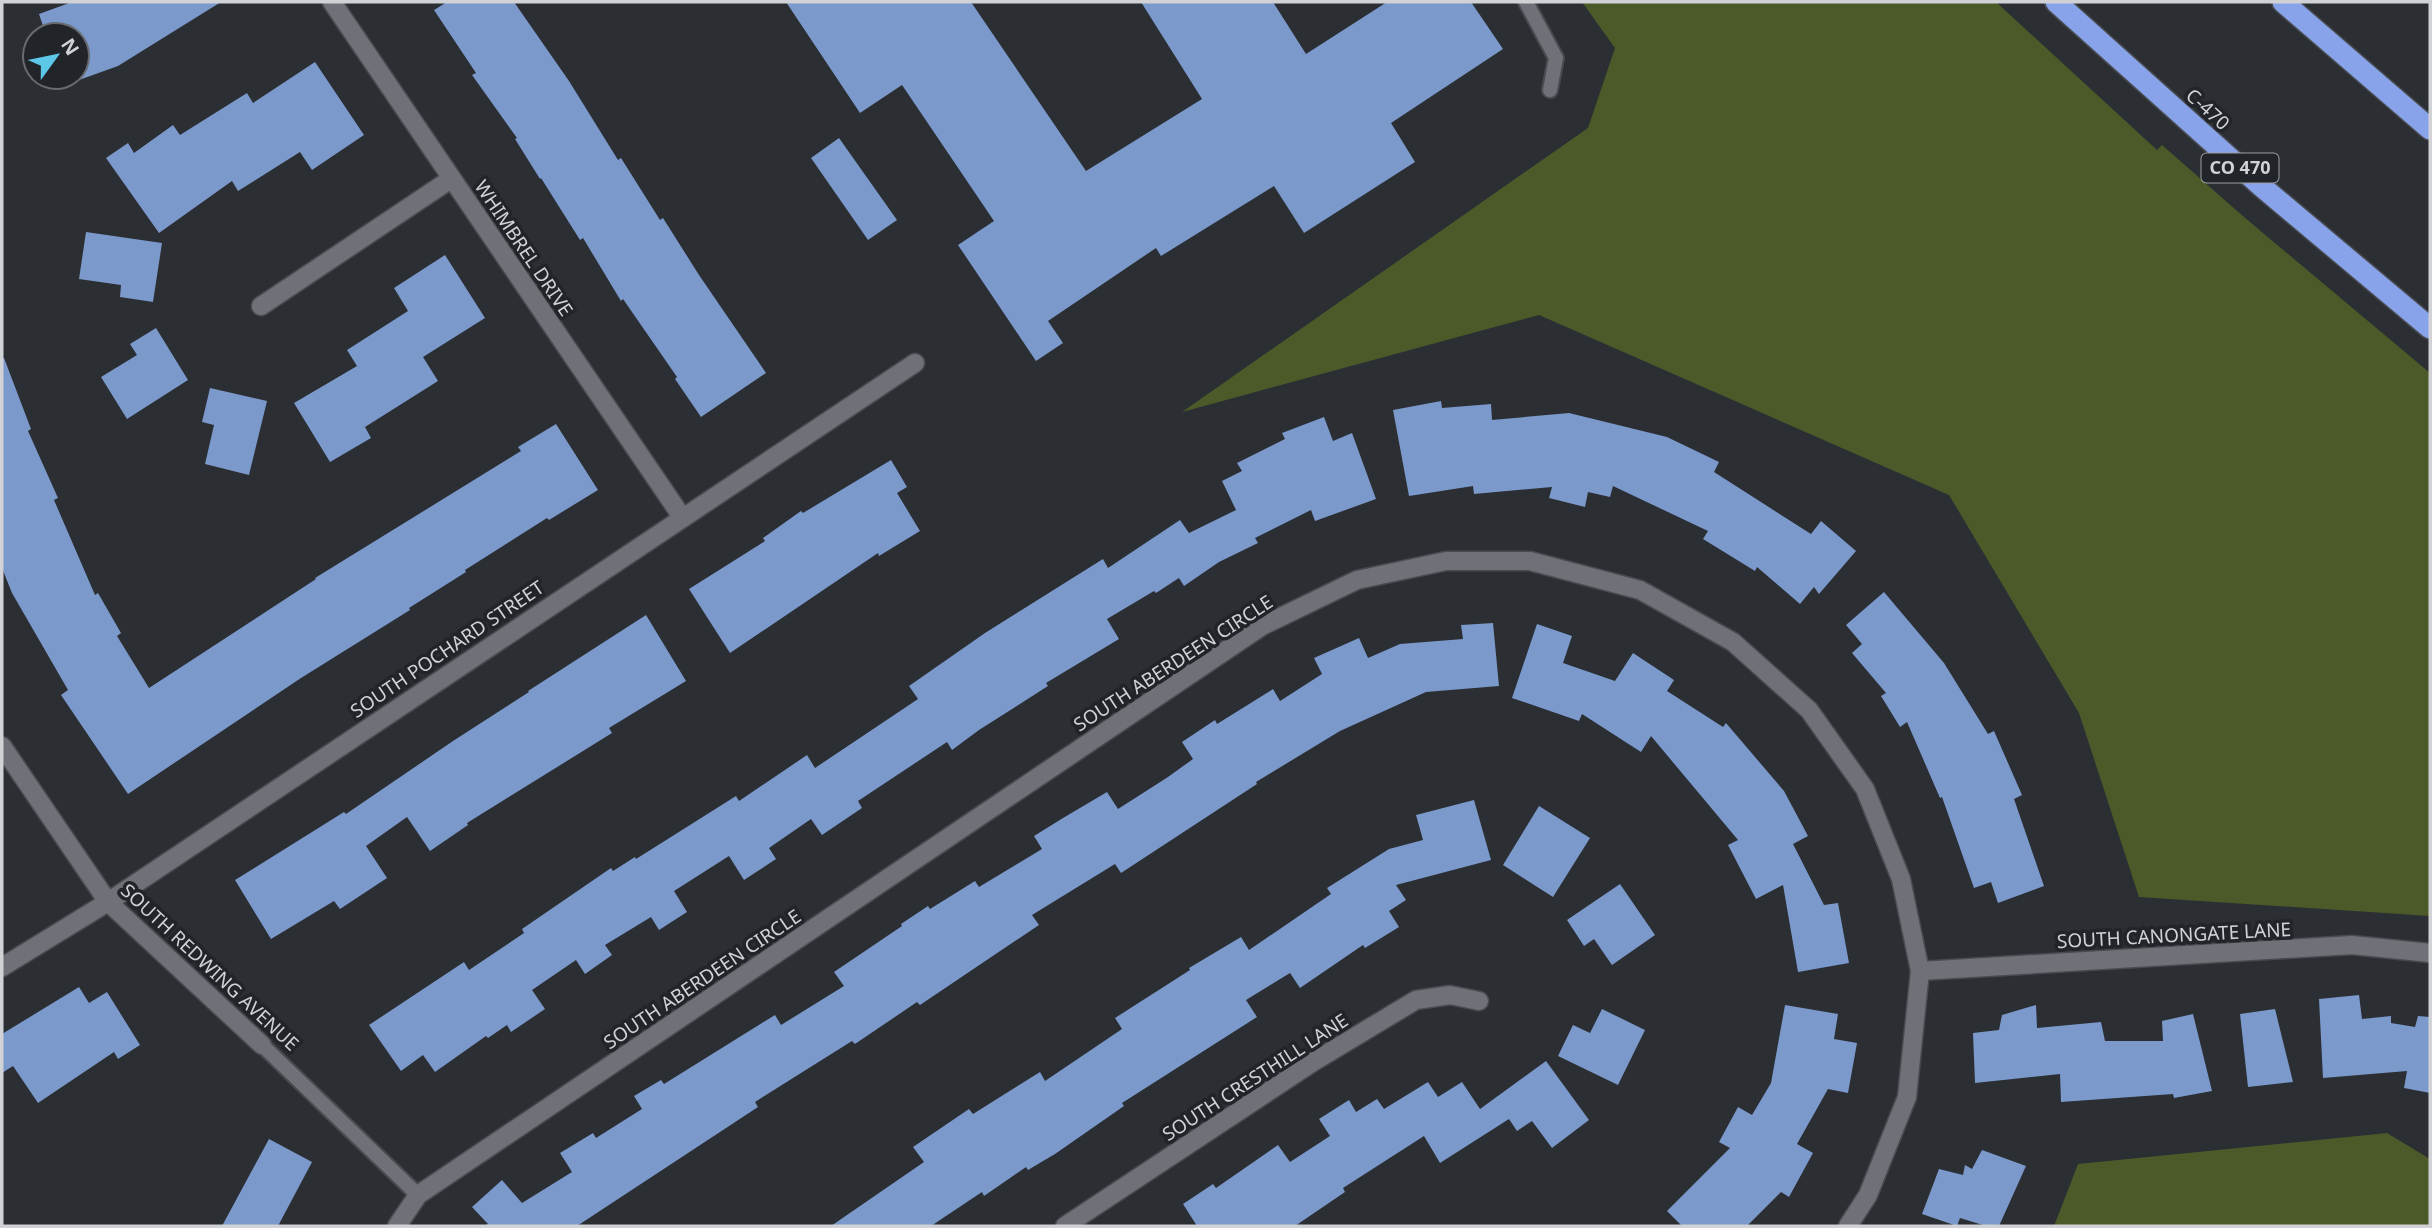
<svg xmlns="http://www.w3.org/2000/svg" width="2432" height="1228" viewBox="0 0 2432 1228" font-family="'Noto Sans',sans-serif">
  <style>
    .green { fill: #4c5a2a }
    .building { fill: #7b99cb }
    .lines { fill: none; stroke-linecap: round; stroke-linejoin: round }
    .lane-casing { stroke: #484b4f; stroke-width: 18 }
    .street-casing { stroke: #484b4f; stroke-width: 21 }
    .highway-casing { stroke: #484b4f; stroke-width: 24 }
    .lane { stroke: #6e7177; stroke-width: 14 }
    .street { stroke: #6e7177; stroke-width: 18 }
    .highway { stroke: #88a3e9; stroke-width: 21 }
    .labels { text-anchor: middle; stroke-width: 7; stroke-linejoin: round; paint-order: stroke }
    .shield { fill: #212429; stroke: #9c9ea1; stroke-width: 2 }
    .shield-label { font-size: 18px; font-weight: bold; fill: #d0d2d5 }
    .street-label { font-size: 19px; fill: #d0d2d5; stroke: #212429 }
  </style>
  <rect width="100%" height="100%" fill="#2b2e33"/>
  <!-- green -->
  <g class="green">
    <polygon points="1582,2 1996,2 2157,150 2162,145 2244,217 2430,373 2430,916 2139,897 2079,713 1949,495 1539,315 1182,412 1588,128 1615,48"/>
    <polygon points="2387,1133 2430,1159 2430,1226 2054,1226 2078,1164"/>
  </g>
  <!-- building -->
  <g class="building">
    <polygon points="72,2 221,2 118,66 65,85 62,77 77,77 77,35 46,35 39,14"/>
    <polygon points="447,2 514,2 569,81 618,160 621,158 660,220 663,218 699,275 766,373 701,417 675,379 677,377 623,299 621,301 583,238 580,240 541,178 540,179 515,139 517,138 472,75 476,73 434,10"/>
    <polygon points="786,2 971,2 1086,171 1202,99 1141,2 1273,2 1306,54 1387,2 1471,2 1503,49 1391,123 1415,162 1304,233 1274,186 1161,256 1156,248 1048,321 1063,343 1036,361 958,245 994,221 902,85 860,113"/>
    <polygon points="315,62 364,135 312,170 300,152 238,191 232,181 159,233 106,158 128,143 134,153 173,125 180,135 247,93 253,103"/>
    <polygon points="839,138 897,220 868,240 811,158"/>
    <polygon points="86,232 162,243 153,302 120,297 121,285 79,279"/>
    <polygon points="445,255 485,318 423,357 438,381 365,427 371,438 330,462 294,403 357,366 347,350 408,311 394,288"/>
    <polygon points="156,328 188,380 127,419 101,377 137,355 130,344"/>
    <polygon points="2,358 4,358 31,429 28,431 58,498 54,500 95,595 98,593 121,633 117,636 149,688 316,579 315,578 521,451 518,447 556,424 598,490 549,520 547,518 465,570 466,572 409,608 410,610 301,678 128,794 61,695 68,690 12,593 2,568"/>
    <polygon points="210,388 267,401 249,475 205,464 214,425 202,422"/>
    <polygon points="1441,401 1442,408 1491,404 1492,420 1569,413 1667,437 1719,462 1714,472 1811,534 1821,521 1856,551 1819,594 1814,587 1800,604 1757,567 1755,571 1703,539 1708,531 1613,486 1610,497 1588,492 1585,507 1549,498 1552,487 1474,494 1473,486 1409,496 1393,410"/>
    <polygon points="1324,417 1333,441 1352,433 1376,499 1315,521 1311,510 1255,538 1258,543 1219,562 1184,586 1179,578 1156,593 1154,591 1107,619 1119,639 1046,683 1048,686 979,730 952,750 947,742 858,801 862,808 822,835 811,819 769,848 776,859 744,880 729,856 674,891 687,912 659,930 651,917 605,945 612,955 585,974 576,960 532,990 545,1009 511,1032 507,1025 488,1038 486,1036 435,1072 423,1055 401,1071 369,1025 464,962 469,970 524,933 522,929 611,868 613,871 635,857 636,859 736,796 739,801 807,755 815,768 918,699 909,686 985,633 1103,559 1108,568 1180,520 1189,533 1236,510 1222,481 1242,471 1237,463 1285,439 1282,433"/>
    <polygon points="891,460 907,487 897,493 920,531 879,556 878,553 730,653 689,589 765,541 763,538 801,511 803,513"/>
    <polygon points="1884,592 1944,663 1988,734 1994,731 2022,795 2014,799 2044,886 1998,903 1991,882 1974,888 1942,797 1940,798 1907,722 1900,727 1881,696 1886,693 1852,653 1862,644 1846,625"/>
    <polygon points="646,615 686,681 609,728 612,733 467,823 468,825 430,851 407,817 366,846 387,878 340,909 334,901 271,939 235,880 344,812 346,814 453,741 529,692 528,691"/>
    <polygon points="1493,623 1499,686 1426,692 1340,731 1256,782 1257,784 1121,873 1115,864 1032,915 1039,925 920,1005 917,1002 855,1044 852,1041 755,1102 758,1107 577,1226 484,1226 488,1224 472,1207 502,1180 522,1203 572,1172 560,1153 593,1133 596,1138 642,1109 634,1096 661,1080 664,1084 775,1015 781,1025 844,986 834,972 902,926 901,924 928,906 930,909 975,881 979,887 1042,849 1034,836 1063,818 1107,792 1118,809 1168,777 1193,759 1182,742 1215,720 1217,724 1273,689 1280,701 1322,674 1314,658 1359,638 1368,658 1400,644 1463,639 1461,625"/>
    <polygon points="1537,624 1572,636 1563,663 1615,681 1633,653 1674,680 1667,691 1723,727 1726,723 1784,791 1808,836 1793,844 1824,905 1838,903 1849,963 1798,972 1783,885 1756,899 1728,845 1738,840 1651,736 1641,752 1582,714 1579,721 1512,698"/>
    <polygon points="1474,800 1491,860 1396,885 1406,900 1389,911 1399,927 1365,948 1363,945 1300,988 1290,973 1246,1000 1257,1017 1122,1103 1124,1106 1055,1154 1028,1170 1026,1167 984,1196 982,1192 931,1226 831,1226 924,1162 913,1147 969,1109 973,1114 1040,1072 1045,1081 1122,1029 1115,1018 1190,970 1189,968 1241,937 1249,950 1331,894 1327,888 1389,849 1423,840 1416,815"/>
    <polygon points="1539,806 1590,838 1553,897 1503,865"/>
    <polygon points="1620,884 1655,935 1612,965 1594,939 1584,946 1567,920"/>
    <polygon points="79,987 89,1003 107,992 140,1045 118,1059 114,1052 38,1103 13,1066 2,1073 2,1034"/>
    <polygon points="2359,995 2362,1019 2391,1016 2391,1023 2415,1027 2418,1016 2430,1017 2430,1093 2404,1088 2407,1071 2323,1078 2319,999"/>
    <polygon points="1785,1005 1838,1014 1834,1039 1857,1043 1848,1093 1828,1089 1797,1144 1813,1153 1789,1197 1781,1192 1747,1226 1682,1226 1667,1211 1730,1148 1719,1142 1738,1107 1752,1115 1771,1083"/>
    <polygon points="2036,1005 2037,1028 2101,1022 2105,1041 2163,1041 2162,1021 2193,1014 2212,1091 2174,1098 2173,1094 2061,1102 2060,1074 1975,1083 1973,1033 1999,1030 2002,1015"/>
    <polygon points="1602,1009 1645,1030 1618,1085 1558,1056 1573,1025 1590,1033"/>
    <polygon points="2275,1009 2293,1082 2248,1087 2240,1014"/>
    <polygon points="1546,1061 1589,1120 1552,1148 1532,1121 1517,1131 1509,1119 1440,1163 1424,1136 1343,1188 1345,1192 1295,1226 1197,1226 1183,1204 1213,1184 1216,1188 1278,1145 1290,1162 1330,1136 1319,1119 1349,1100 1356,1112 1377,1099 1384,1109 1428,1082 1438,1097 1462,1082 1480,1109"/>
    <polygon points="269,1139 312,1162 278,1226 222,1226"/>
    <polygon points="1982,1150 2026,1166 1999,1226 1986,1226 1960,1218 1957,1226 1922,1214 1939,1169 1963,1175 1965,1165 1972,1169"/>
  </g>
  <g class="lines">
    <!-- lane casing -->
    <g class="lane-casing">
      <g id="lane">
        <polyline points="1526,2 1556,58 1550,90"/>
        <polyline points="262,1045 418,1195"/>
      </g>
    </g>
    <!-- street casing -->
    <g class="street-casing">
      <g id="street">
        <polyline points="332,2 682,517"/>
        <polyline points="261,306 451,179"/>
        <polyline points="2,746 108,902 262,1045"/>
        <polyline points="2,967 108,902 915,363"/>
        <polyline points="1920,971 2352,945 2430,953"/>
        <polyline points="397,1226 418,1195 1262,626 1357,580 1446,561 1530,561 1640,590 1733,642 1809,710 1865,789 1901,879 1920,971 1907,1097 1868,1195 1848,1226"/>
        <polyline points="1065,1226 1313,1062 1416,1000 1450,995 1479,1001"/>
      </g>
    </g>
    <!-- highway casing -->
    <g class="highway-casing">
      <g id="highway">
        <polyline points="2056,2 2261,186 2430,328"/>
        <polyline points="2283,2 2430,129"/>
      </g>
    </g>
    <!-- lane -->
    <use href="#lane" class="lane"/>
    <!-- street -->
    <use href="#street" class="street"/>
    <!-- highway -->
    <use href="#highway" class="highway"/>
  </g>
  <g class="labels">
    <!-- shield labels -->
    <rect class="shield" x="2201.5" y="153.5" width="77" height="29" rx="5"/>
    <g class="shield-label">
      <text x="2240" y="174">CO 470</text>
    </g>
    <!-- street labels -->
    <g class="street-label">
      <text transform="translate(2208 109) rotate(42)" y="7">C-470</text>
      <text transform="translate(524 248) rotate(56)" y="7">WHIMBREL DRIVE</text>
      <text transform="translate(447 649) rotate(-34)" y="7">SOUTH POCHARD STREET</text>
      <text transform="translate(1173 663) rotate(-33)" y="7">SOUTH ABERDEEN CIRCLE</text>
      <text transform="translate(2174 935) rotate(-3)" y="7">SOUTH CANONGATE LANE</text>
      <text transform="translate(210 967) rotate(43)" y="7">SOUTH REDWING AVENUE</text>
      <text transform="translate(702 979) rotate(-34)" y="7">SOUTH ABERDEEN CIRCLE</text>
      <text transform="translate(1255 1077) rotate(-33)" y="7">SOUTH CRESTHILL LANE</text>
    </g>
  </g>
  <!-- border -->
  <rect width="2432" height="1228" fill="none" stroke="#d0d2d5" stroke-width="7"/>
  <!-- north arrow -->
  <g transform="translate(56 56) rotate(57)"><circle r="33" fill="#212429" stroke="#676a6e" stroke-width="2"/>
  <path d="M0-5L12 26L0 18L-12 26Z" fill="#5dc7e8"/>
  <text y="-10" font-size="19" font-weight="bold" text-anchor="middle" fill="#d0d2d5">N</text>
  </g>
</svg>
